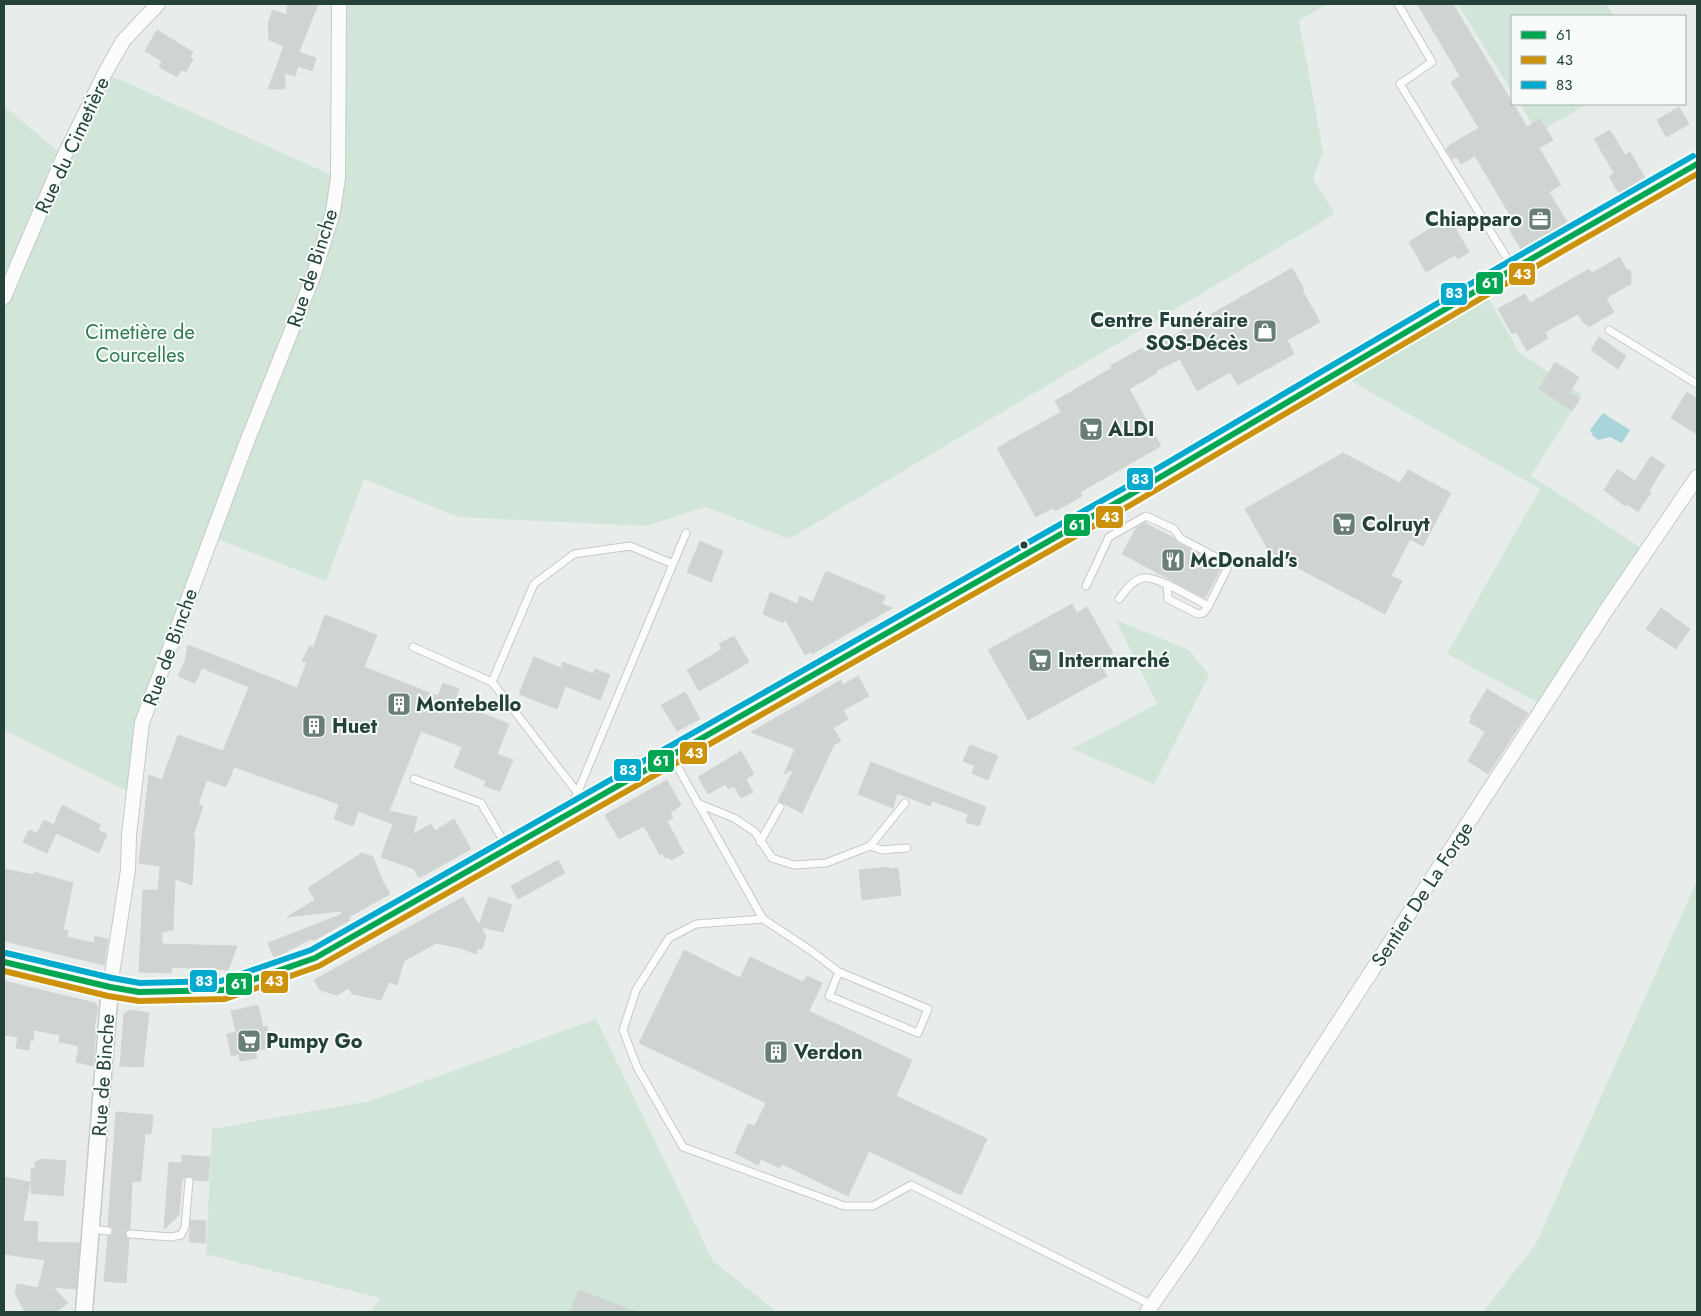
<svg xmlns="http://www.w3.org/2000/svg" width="1701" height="1316" viewBox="0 0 1701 1316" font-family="Jost,sans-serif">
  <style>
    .green { fill: #d1e6d8 }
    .water { fill: #a9d4db }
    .building { fill: #cfd4d2; stroke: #d1d6d4 }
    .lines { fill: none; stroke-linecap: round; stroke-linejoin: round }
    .service-casing { stroke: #c5cac8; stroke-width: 9 }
    .minor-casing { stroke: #c5cac8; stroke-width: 16 }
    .tertiary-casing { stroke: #c5cac8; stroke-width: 19 }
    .secondary-casing { stroke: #c3cbc8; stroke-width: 21 }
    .service { stroke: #fcfcfc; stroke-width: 7 }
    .minor { stroke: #fcfcfc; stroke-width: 14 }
    .tertiary { stroke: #fcfcfc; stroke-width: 16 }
    .secondary { stroke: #fcfcfc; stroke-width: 19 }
    .bus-1-casing { stroke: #f7fbf9; stroke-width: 10 }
    .bus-2-casing { stroke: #f7fbf9; stroke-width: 10 }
    .bus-3-casing { stroke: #f7fbf9; stroke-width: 10 }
    .bus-1 { stroke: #00a651; stroke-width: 6 }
    .bus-2 { stroke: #cd920c; stroke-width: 6 }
    .bus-3 { stroke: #00a9ce; stroke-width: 6 }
    .bus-dot { fill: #24423a; stroke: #f7fbf9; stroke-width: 2 }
    .labels { text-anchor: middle; stroke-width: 4; stroke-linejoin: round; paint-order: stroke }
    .street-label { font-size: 20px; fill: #24423a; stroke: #f7fbf9 }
    .poi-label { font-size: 20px; font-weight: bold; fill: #24423a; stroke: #f7fbf9; text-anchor: start }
    .park-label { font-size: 20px; fill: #2d7a4b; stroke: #f7fbf9 }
    .line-badge { stroke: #f7fbf9; stroke-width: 2 }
    .badge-label { font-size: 14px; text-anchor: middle; font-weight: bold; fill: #fff }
  </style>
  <rect width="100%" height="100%" fill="#e8edeb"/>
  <!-- green -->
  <g class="green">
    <polygon points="339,4 1327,4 1299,21 1323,151 1313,179 1335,214 789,539 706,507 646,526 458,517 364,479 326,581 212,537 142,723 133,794 4,730 4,106 64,156 105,73 338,178"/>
    <polygon points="1458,4 1606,4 1614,16 1512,16 1512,92"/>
    <polygon points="1520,104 1587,104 1538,133"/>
    <polygon points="1482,287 1519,352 1582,395 1531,476 1646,551 1545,706 1447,654 1540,489 1337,373"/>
    <polygon points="1116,620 1189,650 1209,675 1154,784 1072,749 1157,704"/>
    <polygon points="1697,880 1697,1312 1483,1312 1536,1244"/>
    <polygon points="596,1019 713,1261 777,1312 371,1312 380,1298 206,1254 212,1129 370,1101"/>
  </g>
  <!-- water -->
  <polygon class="water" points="1603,413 1630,430 1622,443 1610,437 1598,440 1593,436 1590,430"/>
  <!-- building -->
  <g class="building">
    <polygon points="287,4 318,4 299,52 316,58 312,71 298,66 295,76 285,73 285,89 268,89 284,46 269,40 268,23 273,10 287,15"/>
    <polygon points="1417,4 1453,4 1527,127 1540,119 1553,140 1539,148 1561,185 1549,192 1567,222 1521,249 1509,229 1516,225 1475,156 1461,164 1457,157 1452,159 1446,149 1450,145 1479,128 1451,82 1460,76"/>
    <polygon points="157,30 193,52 190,57 193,59 186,72 181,70 177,77 159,67 162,61 145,51"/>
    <polygon points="1679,107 1689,124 1666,137 1657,120"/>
    <polygon points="1610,130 1625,155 1630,152 1646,180 1620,195 1609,176 1614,173 1594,139"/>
    <polygon points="1452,222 1469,252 1458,259 1455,255 1426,272 1409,242 1438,224 1440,229"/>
    <polygon points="1620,257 1626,269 1631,271 1631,284 1606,298 1614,312 1589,327 1583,322 1578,314 1545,332 1548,338 1527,351 1516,332 1512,334 1498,309 1525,294 1530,303 1589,269 1592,273"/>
    <polygon points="1292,268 1304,289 1302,290 1320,322 1287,340 1294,354 1238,385 1230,372 1197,391 1180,359 1156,371 1157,373 1129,389 1161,446 1080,492 1082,496 1055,511 1053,508 1036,517 997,448 1061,412 1055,401 1112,368 1110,366 1142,348 1145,352"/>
    <polygon points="1599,337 1626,356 1618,369 1591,350"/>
    <polygon points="1555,362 1579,377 1569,393 1580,399 1572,411 1539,389"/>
    <polygon points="1687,392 1697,399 1697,434 1671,418"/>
    <polygon points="1343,453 1400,483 1408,470 1451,493 1423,546 1410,539 1391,576 1402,581 1385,614 1285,561 1269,551 1245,509"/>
    <polygon points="1651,456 1665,465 1649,491 1651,492 1638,512 1627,504 1625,506 1604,490 1617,469 1635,481"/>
    <polygon points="1145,523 1174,538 1178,543 1221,566 1221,568 1205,598 1122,554 1137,527"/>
    <polygon points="700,541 723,551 711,582 687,572"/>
    <polygon points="826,571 885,596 882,604 892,608 812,654 811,651 805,655 785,619 783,623 763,614 770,592 797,604 800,596 813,602"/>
    <polygon points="1072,604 1077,613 1087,607 1113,653 1098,661 1107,676 1028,720 988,650"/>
    <polygon points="1661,608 1690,629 1676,649 1646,629"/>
    <polygon points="325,615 377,635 364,667 438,696 443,683 459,689 454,702 509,724 497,754 513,760 500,791 484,786 486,781 454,767 462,747 421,731 389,811 417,817 413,834 431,824 435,831 454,819 471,849 419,878 414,869 381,857 393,824 358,811 353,826 334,819 339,804 234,767 226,787 207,780 198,804 203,806 193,836 195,837 192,885 175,879 173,930 162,932 162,944 237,946 228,970 172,967 171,973 139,972 143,890 158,890 160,866 139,863 149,775 162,780 178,735 223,751 249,687 202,668 195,683 178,676 185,661 188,645 297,688 307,662 302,661 310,646 313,648"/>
    <polygon points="734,636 749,662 699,691 687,670 722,649 719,644"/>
    <polygon points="534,657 561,668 563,662 593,674 595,669 610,675 600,700 565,686 557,709 519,694"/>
    <polygon points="858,676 869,696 843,710 848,719 833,728 841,741 834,745 802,813 778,801 794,769 784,774 795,749 751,732 841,680 843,685"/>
    <polygon points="1487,689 1528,713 1488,774 1468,761 1485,732 1469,722 1472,718 1470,717"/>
    <polygon points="685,692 700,719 677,731 661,705"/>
    <polygon points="970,745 998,756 988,780 972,773 975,766 963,761"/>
    <polygon points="741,751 754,774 746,779 753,792 741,798 734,786 728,789 726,784 708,794 698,777"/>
    <polygon points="871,762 986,807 979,826 966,822 968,814 932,801 930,806 897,793 893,808 858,794"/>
    <polygon points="667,780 681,805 670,813 673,818 667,821 684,853 671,860 669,857 665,858 662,853 660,855 644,826 619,839 605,815"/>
    <polygon points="62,805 101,825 98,830 107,834 99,853 56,833 47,853 23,842 29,830 37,833 44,820 54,825"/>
    <polygon points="362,853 373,857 383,882 390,894 349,917 350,920 315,940 311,939 274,958 268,943 342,914 341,911 287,917 315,900 308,888"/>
    <polygon points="558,860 565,873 518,899 511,886"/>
    <polygon points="889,867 889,869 898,868 901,895 862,900 859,870"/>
    <polygon points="4,869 34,875 34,872 73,883 63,929 68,931 67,937 94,943 95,936 108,939 104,965 4,941"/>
    <polygon points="463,897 479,925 489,897 512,905 503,932 481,927 486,936 482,949 478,948 476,954 460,948 436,943 404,961 397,985 389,982 381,1000 352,994 349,988 337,995 320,990 314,980"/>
    <polygon points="684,950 740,978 750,957 803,982 807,976 822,983 809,1011 912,1060 896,1096 987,1139 961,1195 869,1151 848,1196 782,1164 780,1168 761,1159 758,1165 735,1153 748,1124 755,1126 766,1103 639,1043"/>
    <polygon points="4,981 95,1003 98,1007 94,1029 96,1030 93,1066 76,1062 79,1046 59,1042 60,1035 34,1030 33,1041 30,1040 29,1050 16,1048 18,1037 4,1035"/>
    <polygon points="258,1005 263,1027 267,1026 270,1048 255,1051 257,1058 240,1061 239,1054 231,1056 227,1034 236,1032 231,1011"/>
    <polygon points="129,1010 149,1013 143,1067 120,1066 124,1014"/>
    <polygon points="116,1112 153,1115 151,1134 145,1134 141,1181 132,1182 130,1229 126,1231 125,1234 129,1239 126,1283 104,1281 108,1236 112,1235 113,1231 112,1227 108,1226"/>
    <polygon points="182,1155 210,1157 208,1181 194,1180 189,1176 182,1179 179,1215 164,1229 169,1162 182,1163"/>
    <polygon points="41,1159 66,1161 63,1196 31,1193 31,1169 35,1168 35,1162"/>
    <polygon points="4,1177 30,1182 23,1221 38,1222 37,1242 80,1243 76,1289 53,1287 68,1303 56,1312 25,1312 15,1293 17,1284 38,1288 45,1260 4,1254 4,1222 6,1206 4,1205"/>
    <polygon points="191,1220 206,1221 205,1243 189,1242"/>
    <polygon points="579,1290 634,1311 634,1312 570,1312"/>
  </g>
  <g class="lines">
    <!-- service casing -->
    <g class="service-casing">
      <g id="service">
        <polyline points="1398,4 1432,62 1400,84 1513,268"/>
        <polyline points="1609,330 1697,384"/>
        <polyline points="673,564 686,533"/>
        <polyline points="1086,586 1109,537 1146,516 1174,529 1180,538 1225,562 1227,569 1208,607 1203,613 1198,614 1168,599 1167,584"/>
        <path d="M1119,599C1126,590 1131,581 1143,578C1156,575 1195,599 1208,606"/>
        <polyline points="413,647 492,682"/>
        <polyline points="672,757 763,919 810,950 839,972 928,1009 918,1033 829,996 839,972"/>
        <polyline points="414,779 481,803 507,847"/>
        <polyline points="697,803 734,818 755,832 772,858 794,865 826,863 870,846 905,803"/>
        <polyline points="571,808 673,564 630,546 574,554 534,584 492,682 577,792"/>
        <polyline points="760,842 780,807"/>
        <polyline points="870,846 882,850 907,848"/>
        <polyline points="763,919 696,924 669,938 636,990 623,1030 637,1067 683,1147 844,1206 873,1206 911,1185 1152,1305"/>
        <polyline points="92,1229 108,1231"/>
        <polyline points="130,1234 171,1237 181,1235 185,1227 189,1181"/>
      </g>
    </g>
    <!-- minor casing -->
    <g class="minor-casing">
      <g id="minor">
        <polyline points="4,297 64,156 105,73 123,41 158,4"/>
        <polyline points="110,987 128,870 129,835 142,723 246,444 313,277 333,212 338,178 339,4"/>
        <polyline points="1147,1312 1191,1249 1609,606 1697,477"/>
      </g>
    </g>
    <!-- tertiary casing -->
    <g class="tertiary-casing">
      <polyline id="tertiary" points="84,1312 110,987"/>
    </g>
    <!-- secondary casing -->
    <g class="secondary-casing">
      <polyline id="secondary" points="4,962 110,987 139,992 223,990 315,958 1130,495 1498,278 1697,164"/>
    </g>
    <!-- service -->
    <use href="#service" class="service"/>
    <!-- minor -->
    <use href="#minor" class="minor"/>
    <!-- tertiary -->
    <use href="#tertiary" class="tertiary"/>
    <!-- secondary -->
    <use href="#secondary" class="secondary"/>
    <!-- bus-1 casing -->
    <g class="bus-1-casing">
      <polyline id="bus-1" points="4,962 110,987 139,992 223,990 315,958 1130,495 1498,278 1697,164"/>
    </g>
    <!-- bus-2 casing -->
    <g class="bus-2-casing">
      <polyline id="bus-2" points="4,971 108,996 139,1001 225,999 319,966 1134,503 1502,286 1697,174"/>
    </g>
    <!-- bus-3 casing -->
    <g class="bus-3-casing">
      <polyline id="bus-3" points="6,953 112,978 140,983 221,981 311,950 1126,487 1494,270 1693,156"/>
    </g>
    <!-- bus-1 -->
    <use href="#bus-1" class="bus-1"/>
    <!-- bus-2 -->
    <use href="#bus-2" class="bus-2"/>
    <!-- bus-3 -->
    <use href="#bus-3" class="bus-3"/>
  </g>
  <!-- icons -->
  <defs>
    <g id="office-square" transform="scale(1.25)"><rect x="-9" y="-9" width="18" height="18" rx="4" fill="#697e78" stroke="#f7fbf9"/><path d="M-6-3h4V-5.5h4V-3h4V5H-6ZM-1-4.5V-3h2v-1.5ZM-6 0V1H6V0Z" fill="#fff"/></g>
    <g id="shop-square" transform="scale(1.25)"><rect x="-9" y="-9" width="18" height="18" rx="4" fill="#697e78" stroke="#f7fbf9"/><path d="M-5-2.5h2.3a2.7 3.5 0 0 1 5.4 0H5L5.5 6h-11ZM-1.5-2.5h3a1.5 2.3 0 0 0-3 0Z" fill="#fff"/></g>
    <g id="supermarket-square" transform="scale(1.25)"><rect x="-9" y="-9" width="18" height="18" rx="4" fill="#697e78" stroke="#f7fbf9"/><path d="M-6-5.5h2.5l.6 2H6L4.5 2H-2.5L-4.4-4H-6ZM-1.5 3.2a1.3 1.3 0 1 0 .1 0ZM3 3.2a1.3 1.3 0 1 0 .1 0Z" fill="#fff"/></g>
    <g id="restaurant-square" transform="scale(1.25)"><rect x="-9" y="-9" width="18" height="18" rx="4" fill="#697e78" stroke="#f7fbf9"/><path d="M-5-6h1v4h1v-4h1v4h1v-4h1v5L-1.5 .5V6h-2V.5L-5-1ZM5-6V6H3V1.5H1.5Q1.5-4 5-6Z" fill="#fff"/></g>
    <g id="building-square" transform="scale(1.25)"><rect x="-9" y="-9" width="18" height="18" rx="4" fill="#697e78" stroke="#f7fbf9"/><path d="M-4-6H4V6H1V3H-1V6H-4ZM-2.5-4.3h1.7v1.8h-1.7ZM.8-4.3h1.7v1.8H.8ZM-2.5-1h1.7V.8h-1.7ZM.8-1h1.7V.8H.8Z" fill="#fff"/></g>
  </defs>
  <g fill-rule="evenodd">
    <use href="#office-square" x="1540" y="219"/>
    <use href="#shop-square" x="1265" y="331"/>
    <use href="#supermarket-square" x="1091" y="429"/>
    <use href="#supermarket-square" x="1344" y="524"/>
    <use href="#restaurant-square" x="1173" y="560"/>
    <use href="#supermarket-square" x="1040" y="660"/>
    <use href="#building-square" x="399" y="704"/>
    <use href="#building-square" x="314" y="726"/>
    <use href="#supermarket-square" x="249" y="1041"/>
    <use href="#building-square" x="776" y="1052"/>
  </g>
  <!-- markers -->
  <circle class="bus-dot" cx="1024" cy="545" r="4.5"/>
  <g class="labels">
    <!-- street labels -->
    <g class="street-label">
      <text transform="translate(72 145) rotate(-65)" y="7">Rue du Cimetière</text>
      <text transform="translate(312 268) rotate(-72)" y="7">Rue de Binche</text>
      <text transform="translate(170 647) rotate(-70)" y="7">Rue de Binche</text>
      <text transform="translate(1422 894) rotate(-57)" y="7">Sentier De La Forge</text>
      <text transform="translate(103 1075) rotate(-86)" y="7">Rue de Binche</text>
    </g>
    <!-- poi labels -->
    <g class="poi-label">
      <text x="1522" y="226" text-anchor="end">Chiapparo</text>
      <text x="1248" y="327" text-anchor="end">Centre Funéraire<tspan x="1248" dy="23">SOS-Décès</tspan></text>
      <text x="1108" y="436">ALDI</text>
      <text x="1362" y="531">Colruyt</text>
      <text x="1190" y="567">McDonald's</text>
      <text x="1058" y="667">Intermarché</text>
      <text x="416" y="711">Montebello</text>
      <text x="332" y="733">Huet</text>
      <text x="266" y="1048">Pumpy Go</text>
      <text x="794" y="1059">Verdon</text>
    </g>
    <!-- park labels -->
    <g class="park-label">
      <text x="140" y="339">Cimetière de<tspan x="140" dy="23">Courcelles</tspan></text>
    </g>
  </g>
  <g class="line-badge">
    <rect x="1508" y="262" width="28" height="24" rx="5" fill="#cd920c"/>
    <rect x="1475" y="271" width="29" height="24" rx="5" fill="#00a651"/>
    <rect x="1440" y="282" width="28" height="24" rx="5" fill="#00a9ce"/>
    <rect x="1126" y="467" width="28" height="24" rx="5" fill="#00a9ce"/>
    <rect x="1095" y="505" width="29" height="24" rx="5" fill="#cd920c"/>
    <rect x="1063" y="513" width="28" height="24" rx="5" fill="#00a651"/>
    <rect x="679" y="741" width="29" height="24" rx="5" fill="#cd920c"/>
    <rect x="647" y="749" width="28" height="24" rx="5" fill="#00a651"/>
    <rect x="613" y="758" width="29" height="24" rx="5" fill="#00a9ce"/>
    <rect x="189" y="969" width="29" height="24" rx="5" fill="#00a9ce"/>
    <rect x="260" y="970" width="29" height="24" rx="5" fill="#cd920c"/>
    <rect x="225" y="972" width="28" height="24" rx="5" fill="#00a651"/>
  </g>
  <g class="badge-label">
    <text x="1522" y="279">43</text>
    <text x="1490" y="288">61</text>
    <text x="1454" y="298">83</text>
    <text x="1140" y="484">83</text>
    <text x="1110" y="522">43</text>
    <text x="1077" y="530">61</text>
    <text x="694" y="758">43</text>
    <text x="661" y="766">61</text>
    <text x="628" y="775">83</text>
    <text x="204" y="986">83</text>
    <text x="274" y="986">43</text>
    <text x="239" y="989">61</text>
  </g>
  <!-- border -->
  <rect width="1701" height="1316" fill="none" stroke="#24423a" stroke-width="10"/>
  <!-- legend -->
  <rect x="1511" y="15" width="175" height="90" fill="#f7fbf9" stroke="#a3b1ad"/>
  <rect x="1521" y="31" width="25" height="8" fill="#00a651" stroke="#a3b1ad"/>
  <text x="1556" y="40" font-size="15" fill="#24423a">61</text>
  <rect x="1521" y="56" width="25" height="8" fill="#cd920c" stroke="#a3b1ad"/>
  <text x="1556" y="65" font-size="15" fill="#24423a">43</text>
  <rect x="1521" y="81" width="25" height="8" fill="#00a9ce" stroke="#a3b1ad"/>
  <text x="1556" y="90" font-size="15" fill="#24423a">83</text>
</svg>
